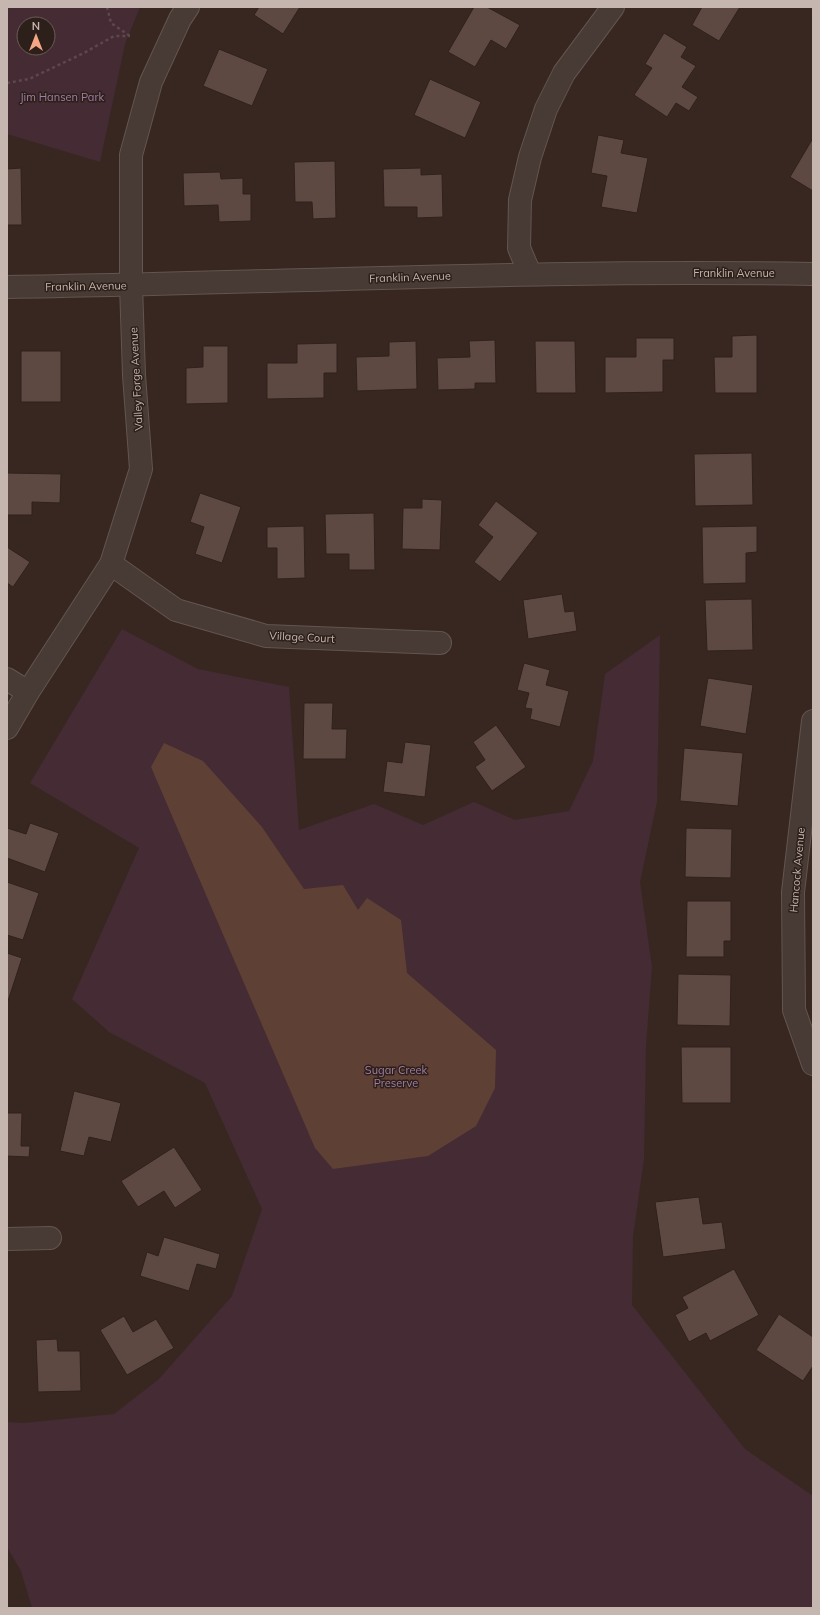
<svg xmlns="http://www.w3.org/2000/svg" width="820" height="1615" viewBox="0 0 820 1615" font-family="Mulish,sans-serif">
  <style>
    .green { fill: #442b34; fill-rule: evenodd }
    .water { fill: #5f4035 }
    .building { fill: #5d4942; stroke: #2f211c }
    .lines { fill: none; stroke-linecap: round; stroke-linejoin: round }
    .minor-casing { stroke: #63554f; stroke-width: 24 }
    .path { stroke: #5d484c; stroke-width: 2.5; stroke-dasharray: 3 3; stroke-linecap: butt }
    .minor { stroke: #483a35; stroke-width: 22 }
    .labels { text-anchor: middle; stroke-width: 3; stroke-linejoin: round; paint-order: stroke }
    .park-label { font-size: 11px; fill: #a27ea5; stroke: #2d1f1a }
    .street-label { font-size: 11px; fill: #c5b6af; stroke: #2d1f1a }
  </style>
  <rect width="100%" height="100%" fill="#382721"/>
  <!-- green -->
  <g class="green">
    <path d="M7,7H140L125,44L100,162L7,134ZM24,24H48V48H24Z"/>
    <polygon points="122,629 198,669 289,687 299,830 374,804 423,825 474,802 515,820 569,811 593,761 605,674 660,635 657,802 640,882 652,967 646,1046 644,1159 633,1236 632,1305 745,1449 813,1496 813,1608 32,1608 21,1571 7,1547 7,1422 23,1423 114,1414 159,1379 232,1296 262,1209 205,1083 109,1032 72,999 139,848 30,783"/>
  </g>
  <!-- water -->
  <polygon class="water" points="164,743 203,761 262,827 304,889 343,885 358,910 367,898 401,920 407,973 496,1050 495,1088 476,1126 428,1156 333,1169 315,1148 151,767"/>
  <!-- building -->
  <g class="building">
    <polygon points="259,7 300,7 283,34 254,15"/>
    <polygon points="474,7 487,7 520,25 506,49 491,40 475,67 448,52"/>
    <polygon points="702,7 740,7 719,41 692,25"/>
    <polygon points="664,33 687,47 681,57 696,66 682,87 698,97 689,111 676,103 667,117 634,95 652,68 645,64"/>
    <polygon points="219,49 268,69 252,106 203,86"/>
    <polygon points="430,79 481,102 465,138 414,115"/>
    <polygon points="598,135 624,140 621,153 648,158 637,213 601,207 607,176 591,173"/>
    <polygon points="813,138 813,191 790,177"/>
    <polygon points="335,161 336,218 313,219 312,202 295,202 294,162"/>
    <polygon points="21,168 22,225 7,225 7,169"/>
    <polygon points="421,168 421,175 442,174 443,217 417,218 417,207 384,207 383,169"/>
    <polygon points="220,172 221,179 243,178 243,194 251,194 251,221 219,222 218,205 184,206 183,173"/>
    <polygon points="757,335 757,393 715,393 714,357 732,357 732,336"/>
    <polygon points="636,338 674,338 674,360 663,360 663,392 605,393 605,357 636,357"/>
    <polygon points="495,340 496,383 475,383 475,389 438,390 437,358 470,357 469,341"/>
    <polygon points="416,341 417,389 357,391 356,357 389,356 389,342"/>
    <polygon points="535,341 575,341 576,393 536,393"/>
    <polygon points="337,343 337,373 324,373 324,398 267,399 267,363 297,363 297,344"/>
    <polygon points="203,346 228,346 228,403 186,404 186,368 203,367"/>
    <rect x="21" y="351" width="40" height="51"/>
    <polygon points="752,453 753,505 695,506 694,454"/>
    <polygon points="7,473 61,474 60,503 32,502 32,515 7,515"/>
    <polygon points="200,493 241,507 222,563 195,554 204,527 190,522"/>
    <polygon points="422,499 442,500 440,550 402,549 403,508 422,508"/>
    <polygon points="496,501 538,533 500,582 474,562 493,537 478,525"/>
    <polygon points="374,513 375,570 349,570 349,554 326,554 325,514"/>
    <polygon points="304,526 305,578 277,579 277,548 267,548 267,527"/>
    <polygon points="757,526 757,552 746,553 746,583 703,584 702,527"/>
    <polygon points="7,547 30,562 13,587 7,583"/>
    <polygon points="562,594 565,612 574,611 577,631 528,639 523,600"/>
    <polygon points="752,599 753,650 707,651 705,600"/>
    <polygon points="524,663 550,670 546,685 569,691 560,727 530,719 532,709 525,708 529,693 517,690"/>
    <polygon points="708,678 753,685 746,734 700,726"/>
    <polygon points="304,703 333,703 332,729 347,729 346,759 303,759"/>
    <polygon points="496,725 526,767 492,791 475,767 485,760 473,742"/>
    <polygon points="405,742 431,745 425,797 383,792 387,761 402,763"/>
    <polygon points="684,748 743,753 738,806 680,801"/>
    <polygon points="30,823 59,833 45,872 7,858 7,828 26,834"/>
    <polygon points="686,828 732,829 731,878 685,877"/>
    <polygon points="7,882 39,893 23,940 7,935"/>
    <polygon points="687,901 731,901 731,941 724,941 724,957 686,957"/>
    <polygon points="7,953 22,958 7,1004"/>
    <polygon points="678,974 731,975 730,1026 677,1025"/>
    <polygon points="681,1047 731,1047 731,1103 682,1103"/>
    <polygon points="74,1091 121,1103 111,1142 89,1137 84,1156 60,1151"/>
    <polygon points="7,1113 22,1113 21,1146 30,1146 29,1157 7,1156"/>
    <polygon points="174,1147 202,1190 175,1208 164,1191 138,1207 121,1181"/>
    <polygon points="699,1197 703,1224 722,1222 726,1249 663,1257 655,1202"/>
    <polygon points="164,1237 220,1254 216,1269 197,1264 189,1291 140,1276 147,1252 158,1256"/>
    <polygon points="734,1269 759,1315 710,1341 706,1333 689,1342 675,1315 688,1308 682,1297"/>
    <polygon points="779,1314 813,1337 813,1366 803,1381 756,1350"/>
    <polygon points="124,1316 133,1332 156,1319 174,1348 127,1375 100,1330"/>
    <polygon points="57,1339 58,1351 80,1351 81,1391 38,1392 36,1340"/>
  </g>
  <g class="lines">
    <!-- minor casing -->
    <g class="minor-casing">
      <g id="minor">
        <polyline points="530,274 519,248 520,200 530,157 546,109 564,73 613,7"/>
        <path d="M7,287C276,283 544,269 813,274"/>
        <polyline points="111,564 176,610 266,636 440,643"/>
        <polyline points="7,679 28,692"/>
        <polyline points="813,721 793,892 794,1010 813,1064"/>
        <polyline points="7,728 28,692 111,564 141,469 134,375 131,285 131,155 151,82 180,19 188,7"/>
        <polyline points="7,1239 50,1238"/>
      </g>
    </g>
    <!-- path -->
    <g class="path">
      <polyline points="107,7 111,23 130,36"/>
      <polyline points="7,83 29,79 84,53 114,36 130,36"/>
    </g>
    <!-- minor -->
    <use href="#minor" class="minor"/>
  </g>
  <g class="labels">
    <!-- park labels -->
    <g class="park-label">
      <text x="62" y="101">Jim Hansen Park</text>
      <text x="396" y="1074">Sugar Creek<tspan x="396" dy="13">Preserve</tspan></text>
    </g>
    <!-- street labels -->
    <g class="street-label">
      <text x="734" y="277">Franklin Avenue</text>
      <text transform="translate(410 277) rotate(-2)" y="4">Franklin Avenue</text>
      <text transform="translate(86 286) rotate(-1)" y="4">Franklin Avenue</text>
      <text transform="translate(136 379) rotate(-93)" y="4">Valley Forge Avenue</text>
      <text transform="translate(302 637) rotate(3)" y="4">Village Court</text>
      <text transform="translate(797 870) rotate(-85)" y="4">Hancock Avenue</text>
    </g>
  </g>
  <!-- border -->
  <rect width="820" height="1615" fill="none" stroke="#c5b6af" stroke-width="16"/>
  <!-- north arrow -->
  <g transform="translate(36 36)"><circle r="19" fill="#2d1f1a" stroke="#6a5b56"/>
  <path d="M0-3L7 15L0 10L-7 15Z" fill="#f5a684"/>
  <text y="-6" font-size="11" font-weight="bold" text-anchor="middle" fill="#c5b6af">N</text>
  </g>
</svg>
